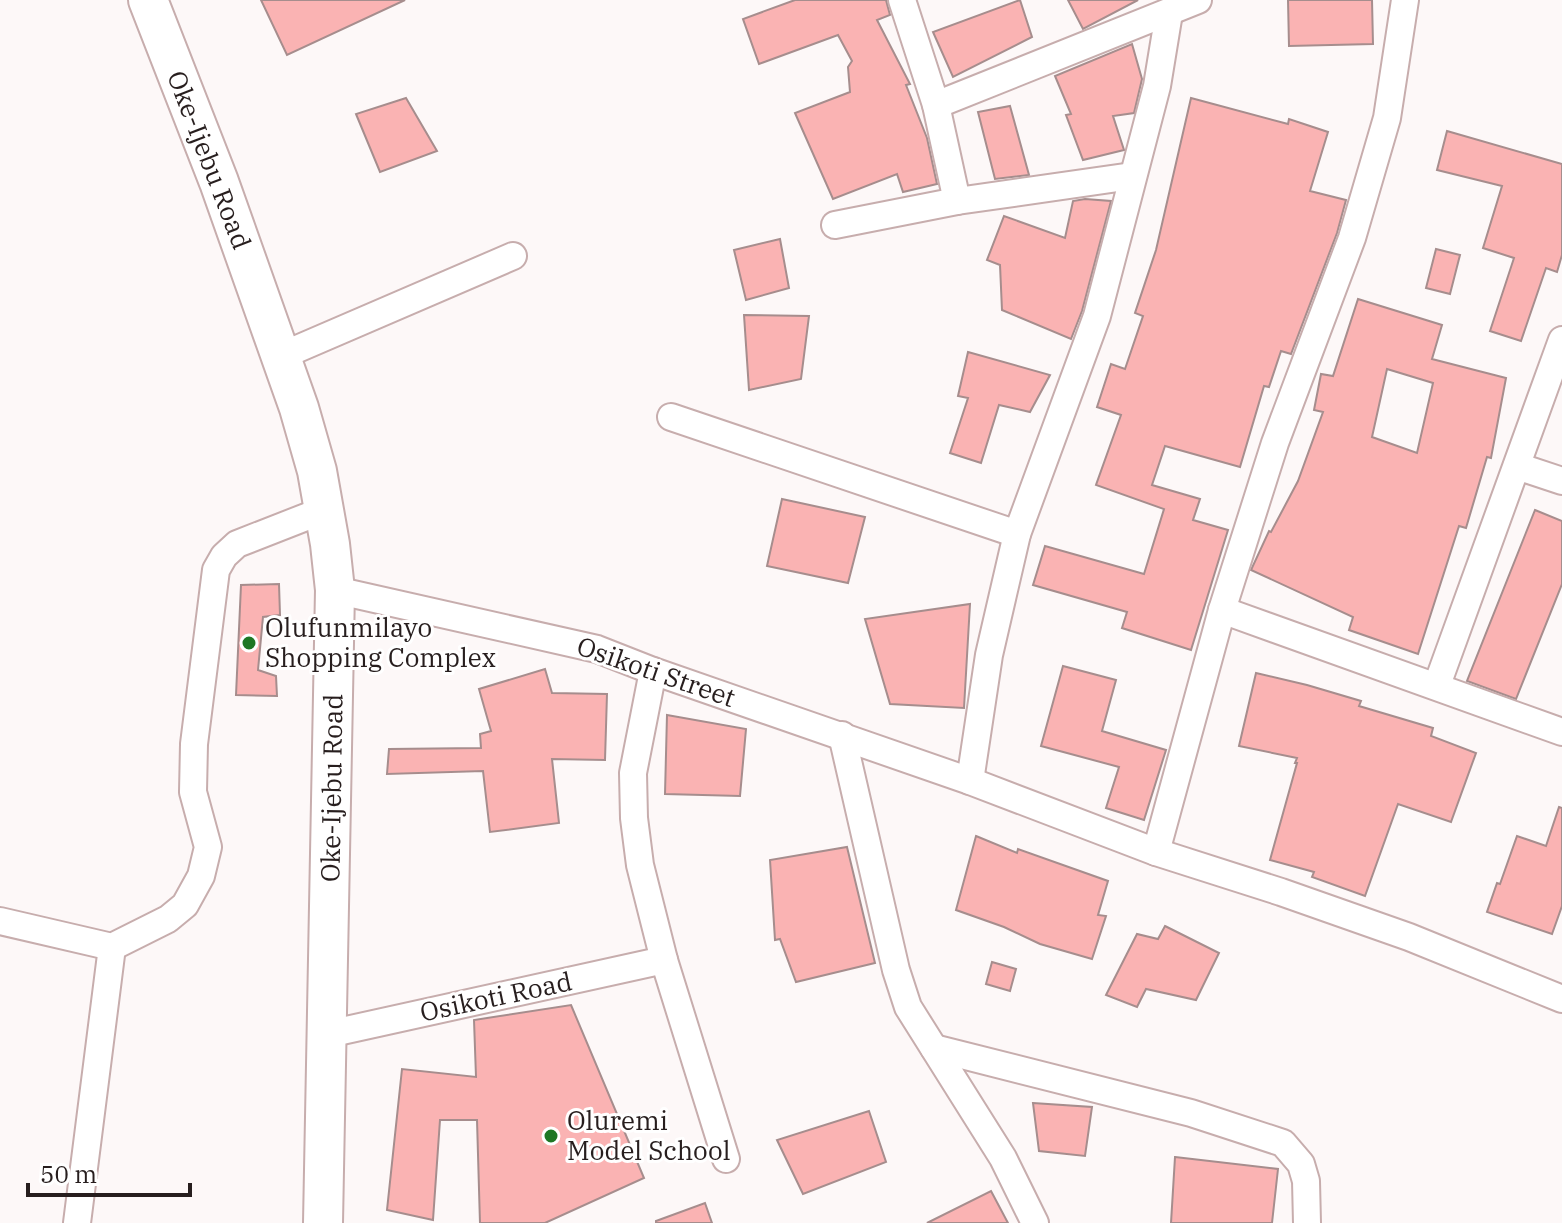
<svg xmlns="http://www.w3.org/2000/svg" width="1562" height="1223" viewBox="0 0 1562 1223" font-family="'IBM Plex Serif',serif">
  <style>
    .building { fill: #fab3b3; stroke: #a68d8d; stroke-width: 2; fill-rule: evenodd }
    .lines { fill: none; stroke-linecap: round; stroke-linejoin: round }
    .minor-casing { stroke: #c7adad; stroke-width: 30 }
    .secondary-casing { stroke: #c7adad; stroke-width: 42 }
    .minor { stroke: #fff; stroke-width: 26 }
    .secondary { stroke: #fff; stroke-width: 38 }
    .poi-dot { fill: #1e7724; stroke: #fff; stroke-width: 3 }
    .labels { text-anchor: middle; stroke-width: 6; stroke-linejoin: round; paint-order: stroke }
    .street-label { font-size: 26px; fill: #271e1e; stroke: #fff }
    .poi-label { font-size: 26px; fill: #271e1e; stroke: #fff; text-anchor: start }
  </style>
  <rect width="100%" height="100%" fill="#fdf8f8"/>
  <!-- building -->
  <g class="building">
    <polygon points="261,0 405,0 287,55"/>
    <polygon points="795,0 886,0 890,15 877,20 910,84 906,85 927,138 937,184 903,192 897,174 833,199 795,113 850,92 848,67 852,61 838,35 759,64 743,19"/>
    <polygon points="1020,0 1032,37 953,77 933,32"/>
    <polygon points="1068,0 1138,0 1083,29"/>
    <polygon points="1288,0 1372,0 1373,44 1289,46"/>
    <polygon points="1132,44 1142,79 1134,113 1113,116 1124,150 1083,160 1066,115 1071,114 1055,76"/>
    <polygon points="406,98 437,151 380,172 356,114"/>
    <polygon points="1191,98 1288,124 1289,119 1328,132 1310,191 1346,200 1337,233 1291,354 1281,351 1269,387 1264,386 1240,467 1165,446 1152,485 1200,499 1193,520 1228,530 1191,650 1122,628 1127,612 1033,585 1045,546 1144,574 1164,509 1096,485 1121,415 1097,407 1111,364 1125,369 1143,316 1135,313 1156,250"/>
    <polygon points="1010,106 1029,175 995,179 978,112"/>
    <polygon points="1447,131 1562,164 1562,255 1557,272 1546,268 1521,341 1490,331 1514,258 1483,248 1502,186 1437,170"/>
    <polygon points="1085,199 1111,201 1082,311 1071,339 1002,310 1000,265 987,260 1004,216 1065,238 1073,201"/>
    <polygon points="780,239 789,288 746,300 734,250"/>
    <polygon points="1436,249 1460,255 1450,294 1426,288"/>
    <path d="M1358,299L1442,325L1432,359L1506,378L1491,458L1487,457L1466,528L1459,526L1418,654L1349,630L1353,617L1251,570L1269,531L1271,532L1298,481L1323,412L1314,410L1321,374L1333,376ZM1387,369L1433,383L1417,453L1372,437Z"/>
    <polygon points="744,315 809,316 801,379 749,390"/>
    <polygon points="968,352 1050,375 1030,412 999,405 981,463 950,453 968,398 958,396"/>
    <polygon points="782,499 865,517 848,583 767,566"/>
    <polygon points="1535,510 1562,521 1562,584 1516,699 1467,681"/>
    <polygon points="279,584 280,615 263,617 258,670 276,676 277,696 236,695 241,585"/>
    <polygon points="970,604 964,708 890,704 865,619"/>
    <polygon points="1063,666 1116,680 1102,731 1166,750 1144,820 1106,808 1119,767 1041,746"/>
    <polygon points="545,669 552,693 607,694 605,760 552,759 559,823 490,832 483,771 387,774 389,749 481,748 480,734 491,731 479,689"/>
    <polygon points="1256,673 1307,685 1361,701 1359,706 1433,728 1431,736 1476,753 1451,822 1398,804 1365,896 1312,877 1314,872 1270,860 1297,763 1295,763 1297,758 1239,746"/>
    <polygon points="667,715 746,729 740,796 665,794"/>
    <polygon points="1559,807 1562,808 1562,906 1552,934 1487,912 1497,883 1500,884 1517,836 1546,846"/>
    <polygon points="976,836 1017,853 1018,849 1108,881 1098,915 1106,916 1092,959 1040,944 1004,927 956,910"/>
    <polygon points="847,847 875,963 796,982 780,939 775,940 770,860"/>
    <polygon points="1165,926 1219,953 1196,1000 1146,989 1137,1007 1106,995 1137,934 1158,939"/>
    <polygon points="992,962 1016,969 1010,991 986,984"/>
    <polygon points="571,1005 644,1178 545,1223 480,1223 477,1120 440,1120 433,1220 387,1210 402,1069 476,1077 474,1020"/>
    <polygon points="1033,1103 1092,1107 1085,1156 1039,1151"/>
    <polygon points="869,1111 886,1162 803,1194 777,1140"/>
    <polygon points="1175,1157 1278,1169 1272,1223 1171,1223"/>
    <polygon points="991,1191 1008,1223 927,1223"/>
    <polygon points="705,1203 712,1223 656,1223 656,1221"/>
  </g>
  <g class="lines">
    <!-- minor casing -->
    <g class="minor-casing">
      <g id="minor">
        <polyline points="902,0 936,105 957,201"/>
        <polyline points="936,105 1198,0"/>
        <polyline points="835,225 957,201 1132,176"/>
        <polyline points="281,356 513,256"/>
        <polyline points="671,417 1017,534"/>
        <polyline points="1517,466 1562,481"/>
        <polyline points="335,590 597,649 653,671 970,781 1156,852 1222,610 1275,443 1352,238 1387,118 1405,0"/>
        <polyline points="1222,610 1562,732"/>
        <polyline points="653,671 633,773 634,818 640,865 664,960 726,1159"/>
        <polyline points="1437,685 1562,340"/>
        <polyline points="842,735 896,970 908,1007 1003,1158 1035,1223"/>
        <polyline points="970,781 989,655 1017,534 1097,316 1157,86 1169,13"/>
        <polyline points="1156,852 1281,892 1409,937 1562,999"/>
        <polyline points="0,921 112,947 168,919 185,905 201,876 208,847 193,792 194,744 216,570 224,556 237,544 324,510"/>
        <polyline points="328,1034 664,960"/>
        <polyline points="934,1048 1191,1113 1283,1143 1301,1164 1306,1181 1307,1223"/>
        <polyline points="77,1223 112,947"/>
      </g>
    </g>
    <!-- secondary casing -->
    <g class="secondary-casing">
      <polyline id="secondary" points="148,0 219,182 299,408 317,471 330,544 335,590 323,1223"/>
    </g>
    <!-- minor -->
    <use href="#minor" class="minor"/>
    <!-- secondary -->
    <use href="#secondary" class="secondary"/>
  </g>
  <!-- markers -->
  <g class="poi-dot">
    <circle cx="249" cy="643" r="8"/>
    <circle cx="551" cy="1136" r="8"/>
  </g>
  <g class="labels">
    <!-- street labels -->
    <g class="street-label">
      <text transform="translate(209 160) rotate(69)" y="9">Oke-Ijebu Road</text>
      <text transform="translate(656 672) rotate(19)" y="9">Osikoti Street</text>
      <text transform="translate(332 788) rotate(-89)" y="9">Oke-Ijebu Road</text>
      <text transform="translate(496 997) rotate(-12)" y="9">Osikoti Road</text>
    </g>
    <!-- poi labels -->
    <g class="poi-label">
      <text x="265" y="637">Olufunmilayo<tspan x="265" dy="30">Shopping Complex</tspan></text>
      <text x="567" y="1130">Oluremi<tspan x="567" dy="30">Model School</tspan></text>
    </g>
  </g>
  <!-- scale -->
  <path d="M28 1183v12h162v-12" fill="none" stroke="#271e1e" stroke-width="4"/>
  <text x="40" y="1183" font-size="24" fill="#271e1e" stroke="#ffffff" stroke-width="6" paint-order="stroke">50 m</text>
</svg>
